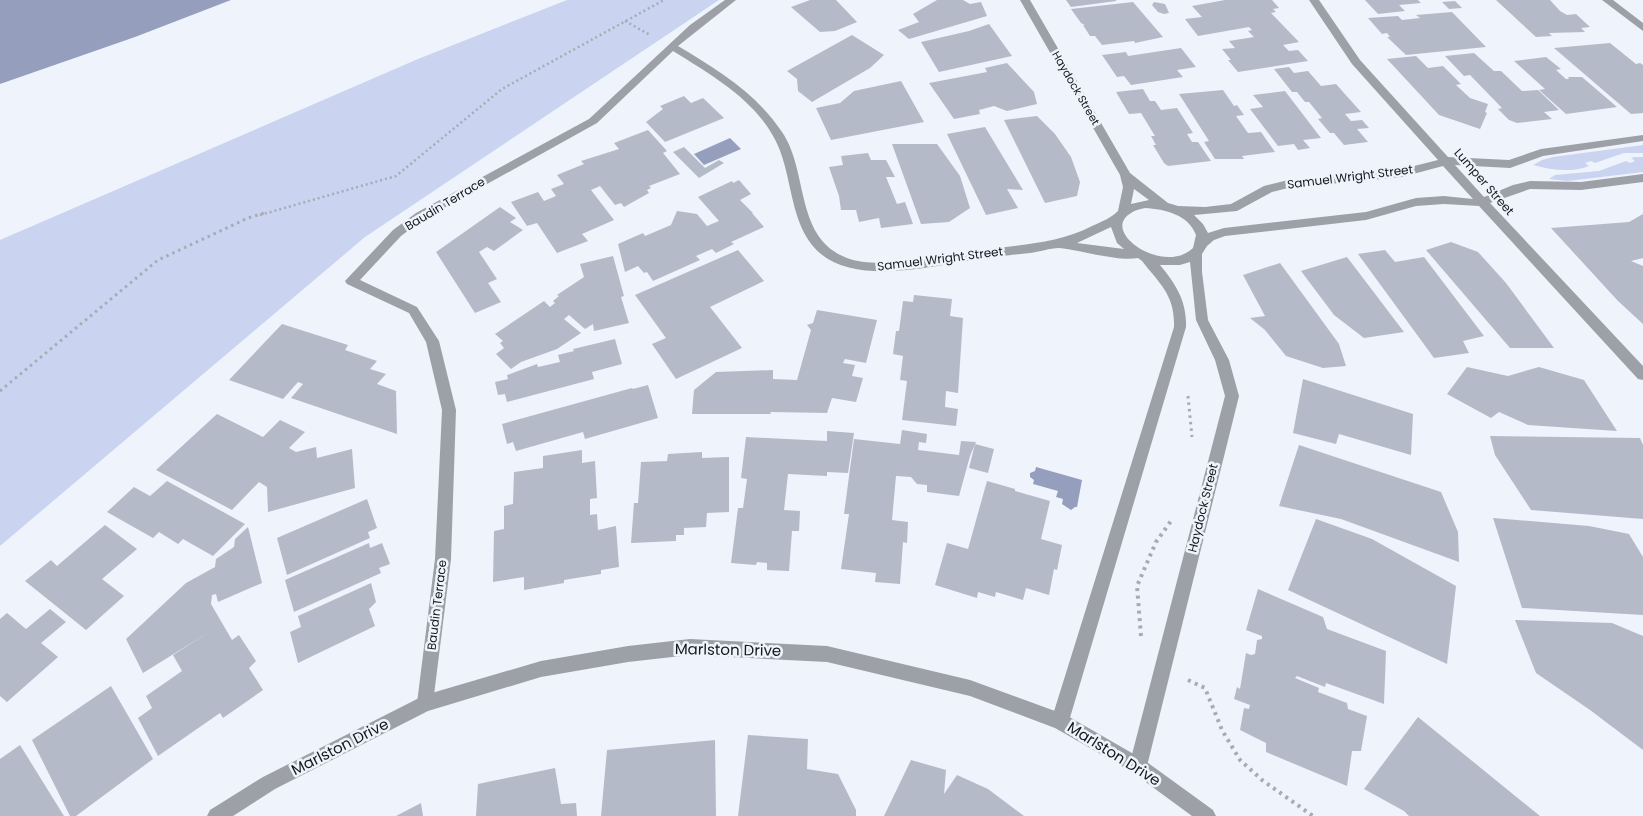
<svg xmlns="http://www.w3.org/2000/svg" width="1643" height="816" viewBox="0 0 1643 816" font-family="Poppins,sans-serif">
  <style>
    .green { fill: #cad4f1 }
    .water { fill: #959fbd }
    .building { fill: #b5bac9 }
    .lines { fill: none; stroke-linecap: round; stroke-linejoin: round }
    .path-far2 { stroke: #a8abb3; stroke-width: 2.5; stroke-dasharray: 2 3; stroke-linecap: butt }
    .path-far1 { stroke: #a8abb3; stroke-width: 3; stroke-dasharray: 2.5 4; stroke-linecap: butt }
    .path { stroke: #a8abb3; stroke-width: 4; stroke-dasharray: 3 4.5; stroke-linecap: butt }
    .minor { fill: #9ea0a7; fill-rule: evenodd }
    .tertiary { fill: #9ea0a7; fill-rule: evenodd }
    .labels { text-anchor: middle; stroke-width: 5; stroke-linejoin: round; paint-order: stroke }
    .far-street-label { font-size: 11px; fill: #15171c; stroke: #eff3fc }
    .street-label { font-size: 12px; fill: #15171c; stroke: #eff3fc }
    .near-street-label { font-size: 15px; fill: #15171c; stroke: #eff3fc }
  </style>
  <rect width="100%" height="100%" fill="#eff3fc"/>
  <!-- green -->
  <g class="green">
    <polygon points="567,0 719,0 365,237 0,546 0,240 418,59"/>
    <path d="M1643,145V153H1624L1595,163L1591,161L1585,163L1589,166C1571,173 1552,170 1533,165L1542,160L1553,157Z"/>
    <polygon points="1635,157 1643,157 1643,172 1568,181 1549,179 1555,175 1599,171 1626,161 1630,163 1635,161 1631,158"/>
  </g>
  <!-- water -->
  <g class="water">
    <polygon points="0,0 231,0 135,37 0,84"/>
    <polygon points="730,138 741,149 704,165 694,154"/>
    <polygon points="1036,467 1082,480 1077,507 1075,507 1071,510 1062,504 1063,499 1056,497 1058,491 1033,484 1034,480 1030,477 1030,473 1035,471"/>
  </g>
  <!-- building -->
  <g class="building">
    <polygon points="810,0 836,0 857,22 835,31 820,32 791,7"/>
    <polygon points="937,0 963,0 970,4 981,2 987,16 909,39 898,30 919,22 913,14"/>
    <polygon points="1066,0 1116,0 1116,1 1071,7"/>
    <polygon points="1225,0 1272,0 1279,8 1273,9 1276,12 1271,13 1299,42 1283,45 1289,51 1298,50 1308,61 1238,72 1228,60 1231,60 1222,49 1235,48 1229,41 1254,37 1248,31 1252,30 1249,27 1198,36 1185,19 1202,17 1192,6"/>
    <polygon points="1365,0 1418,0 1421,3 1399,5 1405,11 1378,14"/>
    <polygon points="1496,0 1550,0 1560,11 1567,15 1576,14 1590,27 1581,28 1585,32 1549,33 1552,36 1536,37"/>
    <polygon points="1455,1 1462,8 1449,9 1442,2"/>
    <polygon points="1133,2 1163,37 1135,43 1134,41 1102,45 1095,36 1090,36 1083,25 1085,25 1081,23 1071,9"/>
    <polygon points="1154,2 1165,4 1169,13 1164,14 1158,12 1152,5"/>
    <polygon points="1452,12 1486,47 1406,55 1387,37 1390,37 1387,33 1382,34 1368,18 1398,16 1402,20 1420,18 1416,15"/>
    <polygon points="989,24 1012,56 939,72 921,42 969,31"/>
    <polygon points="852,35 884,55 870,68 812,102 798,91 797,79 787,71"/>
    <polygon points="1610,43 1636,64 1640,63 1643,65 1643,113 1631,114 1554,48"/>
    <polygon points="1181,48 1196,67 1177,70 1183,77 1131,85 1124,76 1117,77 1102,55 1126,52 1128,56"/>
    <polygon points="1474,53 1494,71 1501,71 1522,91 1538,90 1559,110 1544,112 1552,119 1517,123 1509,120 1498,109 1502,108 1470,75 1464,76 1445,56"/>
    <polygon points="1416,56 1428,68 1443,66 1461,84 1456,85 1470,98 1488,104 1485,112 1487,113 1480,129 1439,115 1387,59"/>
    <polygon points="1546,57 1561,69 1556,70 1566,79 1569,79 1568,77 1582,77 1617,107 1566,114 1539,90 1545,89 1514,61"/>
    <polygon points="1007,63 1034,92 1037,104 1007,111 994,106 979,110 980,114 954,119 929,83 987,72 985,68"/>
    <polygon points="1289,67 1294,73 1308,71 1321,86 1336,84 1361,112 1345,114 1351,121 1362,120 1369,128 1357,129 1368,142 1344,145 1334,133 1330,133 1318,119 1322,118 1309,102 1305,102 1297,92 1292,92 1274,69"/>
    <polygon points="901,81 924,122 831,140 816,108 840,103 854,91"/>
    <polygon points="1143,89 1150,101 1155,101 1161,110 1177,108 1193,133 1187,134 1192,142 1198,142 1211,161 1168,166 1164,163 1153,145 1156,145 1151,136 1155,136 1141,113 1129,114 1116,92"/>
    <polygon points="1223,90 1234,106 1237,105 1244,115 1236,116 1248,133 1261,132 1275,152 1242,156 1244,159 1215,159 1204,142 1209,141 1179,94"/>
    <polygon points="1285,91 1321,138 1303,140 1310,148 1298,150 1294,144 1278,146 1250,109 1263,107 1253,95"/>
    <polygon points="684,96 691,103 703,98 724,118 665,142 646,122 663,109 660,106"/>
    <polygon points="1037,116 1055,134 1071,157 1080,182 1077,196 1045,203 1004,120"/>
    <polygon points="985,127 1023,190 1007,189 1018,208 986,215 947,134"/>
    <polygon points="648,130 667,151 663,153 680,174 649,186 651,188 647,190 649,193 624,207 621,203 615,205 600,186 591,190 614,220 582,234 588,241 557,253 537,223 527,226 511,202 538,192 544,201 556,196 551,189 564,184 557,175 584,164 581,161 619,149 614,143"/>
    <polygon points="892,144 937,144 960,176 970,208 949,222 921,224"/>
    <polygon points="684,147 705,168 719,160 724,163 699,178 673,152"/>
    <polygon points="868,153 871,160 886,160 895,177 886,177 897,204 905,202 913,224 881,228 879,218 859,222 856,210 841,210 839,196 829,167 843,165 841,156"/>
    <polygon points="739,180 751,194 740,200 753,213 752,213 764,227 731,242 734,244 716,253 712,249 696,256 700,260 653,281 647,272 644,273 638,266 625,272 618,244 643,233 645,236 671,225 677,211 697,214 707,226 719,221 698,197 732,181 733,183"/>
    <polygon points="500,207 516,218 510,222 523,230 494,251 487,247 479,252 497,279 488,283 501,302 475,313 436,252"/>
    <polygon points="1643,214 1643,258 1631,261 1643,266 1643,324 1618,301 1551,228 1629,222"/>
    <polygon points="1451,242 1478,252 1506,283 1554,348 1510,348 1426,250"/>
    <polygon points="738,250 764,281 710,307 742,348 676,379 652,344 666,338 635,295"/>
    <polygon points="1385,250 1395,262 1424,257 1484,336 1463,341 1469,353 1434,358 1358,254"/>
    <polygon points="613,256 624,296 621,297 629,323 594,331 593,324 585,329 569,315 564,319 581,333 557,349 521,362 511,369 496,354 504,348 500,343 503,341 495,334 544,301 550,307 555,303 553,301 559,296 557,295 584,277 580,264"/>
    <polygon points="1347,257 1404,332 1364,338 1334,315 1301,271"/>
    <polygon points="1280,263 1339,344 1346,366 1323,368 1286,356 1265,330 1250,318 1265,316 1243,275"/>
    <polygon points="914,295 952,299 950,316 963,318 958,393 946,391 945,407 958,409 956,426 902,420 907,381 900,380 903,356 893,354 896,331 899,331 903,301 913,302"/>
    <polygon points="817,310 877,320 866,363 845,359 843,363 855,365 852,376 863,378 856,402 832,398 827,413 770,412 771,414 692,414 694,390 716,372 773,370 773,379 797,380 811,330 807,325 813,323"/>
    <polygon points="282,324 348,345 345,350 377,361 370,369 386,374 377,384 396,391 397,434 291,398 303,384 298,382 283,399 229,380"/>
    <polygon points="615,339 622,364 592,372 594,379 507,402 505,394 498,395 495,382 508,379 507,375 537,364 538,367 560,362 558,355 574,351 573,349"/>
    <polygon points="1467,367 1508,376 1539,367 1584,380 1617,431 1528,425 1499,412 1491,418 1447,394"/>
    <polygon points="1303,379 1413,414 1411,455 1339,434 1336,444 1293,433"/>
    <polygon points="648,385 658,418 585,439 583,432 516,451 513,442 507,444 502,424 632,388 633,389"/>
    <polygon points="217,414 263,437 280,420 305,432 289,448 296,452 316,447 317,458 352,449 355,488 268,512 267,487 259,482 232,510 156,470"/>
    <polygon points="902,430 927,434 926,443 919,442 918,450 959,455 961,441 976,442 970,456 959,496 927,492 927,485 917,484 911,477 896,476 892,520 908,522 907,543 903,542 900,584 875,582 876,573 841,569 849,514 844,514 854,439 900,444"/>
    <polygon points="827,431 854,433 848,473 827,472 827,476 788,474 784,510 800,511 799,531 792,531 789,571 767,570 767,563 757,562 756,565 731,563 738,508 743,508 747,479 741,478 746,437 827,441"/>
    <polygon points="1490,436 1640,438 1643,445 1643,519 1531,510 1495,455"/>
    <polygon points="975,444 994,449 988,473 969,468"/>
    <polygon points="1299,445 1441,492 1458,532 1459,562 1341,519 1279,506"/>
    <polygon points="582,450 582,463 595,461 597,498 590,499 590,515 597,514 598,530 616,526 619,567 601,570 601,574 564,580 564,583 524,590 524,577 493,582 494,531 504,529 504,506 513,504 514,472 543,468 543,456"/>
    <polygon points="702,452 702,458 729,457 729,512 707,513 706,527 684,528 684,535 676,535 676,541 631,543 634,503 638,503 641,462 667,461 668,454"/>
    <polygon points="167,481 245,524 213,556 183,539 178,544 159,532 153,538 107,512 134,487 150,496"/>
    <polygon points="987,481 1015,489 1015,491 1050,501 1041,539 1062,545 1057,570 1054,569 1049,595 1026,588 1023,600 996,592 995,597 978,592 977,598 935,585 947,543 968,549"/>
    <polygon points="367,499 377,528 368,532 370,538 287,575 277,538"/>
    <polygon points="1493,518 1589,526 1629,534 1643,557 1643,615 1522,608"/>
    <polygon points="1316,519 1372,539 1456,586 1447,664 1288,590"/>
    <polygon points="105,525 137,549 102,579 124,596 86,630 25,581 51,560 57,566"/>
    <polygon points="248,527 262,583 218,602 216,594 212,595 211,604 232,640 239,635 256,661 249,668 263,690 223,718 220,713 158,756 138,718 152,708 146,696 182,671 173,655 209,632 143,673 126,639 186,583 215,567 216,559 234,547 235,539"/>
    <polygon points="369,543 370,548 382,543 390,564 379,568 381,573 294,612 285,580"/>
    <polygon points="371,583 376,602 369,609 375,626 298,663 290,632 301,627 298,616"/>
    <polygon points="1258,589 1323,617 1327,629 1386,651 1384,704 1326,683 1325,687 1297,676 1295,678 1319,688 1318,692 1347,703 1348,709 1367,716 1361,751 1352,751 1347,786 1266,752 1266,743 1240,730 1244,708 1249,709 1250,705 1234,699 1237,687 1240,689 1246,653 1251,655 1255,654 1257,640 1262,639 1262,636 1246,630"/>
    <polygon points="50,609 66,622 41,643 58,657 7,702 0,696 0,619 7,613 26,629"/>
    <polygon points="1515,620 1612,623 1643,636 1643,750 1590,710 1536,673"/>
    <polygon points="111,686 153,759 76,816 70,816 32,740"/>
    <polygon points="1418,717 1540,816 1409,816 1404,811 1364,789"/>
    <polygon points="748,735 808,739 807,769 838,774 856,810 856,816 738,816"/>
    <polygon points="715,740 716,816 601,816 607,750"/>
    <polygon points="20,745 64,816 0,816 0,759"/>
    <polygon points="911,760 946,770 944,794 957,775 988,789 1024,816 884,816"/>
    <polygon points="555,768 561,804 576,803 577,816 476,816 478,784"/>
    <polygon points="421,803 423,816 396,816"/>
  </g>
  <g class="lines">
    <!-- path-far2 -->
    <g class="path-far2">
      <polyline points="625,21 650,35"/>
      <polyline points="260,215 396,176 502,89 664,0"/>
    </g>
    <!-- path-far1 -->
    <g class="path-far1">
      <polyline points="0,391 158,260 248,218 264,213"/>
      <polyline points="1188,396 1192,437"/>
    </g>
    <!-- path -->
    <g class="path">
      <polyline points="1141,636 1137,586 1156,542 1171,521"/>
      <polyline points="1188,680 1205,688 1222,730 1240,760 1262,780 1313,816"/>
    </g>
    <!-- minor -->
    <g class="minor">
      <path d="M725,0H736L678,46C718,70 756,93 782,132C809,171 794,238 847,258C880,271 954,254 990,249C1026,244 1059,243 1092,226C1101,222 1111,218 1118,211L1123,187L1120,175L1020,0H1030L1130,173L1168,203L1178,206L1205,207L1231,204L1264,186L1288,180L1402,169L1438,160L1352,64L1309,0H1319L1360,60L1448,157L1509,160L1541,149L1643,135V141L1543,156L1510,168L1455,165L1484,197L1513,185L1530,181L1581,182L1643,174V182L1581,190L1530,189L1490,203L1643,366V380L1638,379L1479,206L1444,204L1416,206L1366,220L1225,236L1214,240L1207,246L1202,254V272L1208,320L1229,360L1239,396L1147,766L1144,772L1138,775L1132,772L1129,766L1225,396L1215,360L1196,320L1190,262L1180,265H1160C1176,284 1187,302 1186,327L1069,721L1066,727L1060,730L1054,727L1051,721L1174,327C1175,295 1160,284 1142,261L1138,258C1119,262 1080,250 1059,248C1050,248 1039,252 1030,253C1011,255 992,257 973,260C927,267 846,288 812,245C794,222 792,191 784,163C770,108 718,79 673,51L597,123L424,219L401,236L360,280L417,307L439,341L456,410L451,559L433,703L431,709L425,711L419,709L417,703L435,559L442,410L426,342L409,313L347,284L345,281L393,230L416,213L589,119L690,25ZM1443,166L1473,199L1444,196L1416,198L1366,212L1224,228L1208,233L1203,224L1194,215L1237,211L1272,192L1288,188L1402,177ZM1134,189L1149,200L1131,204ZM1145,208C1165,209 1189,215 1196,235L1193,248C1164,276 1099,232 1131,213C1135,210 1141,209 1145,208ZM1111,227L1117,243L1124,249L1077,243Z"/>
      <polygon points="1602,0 1613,0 1643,23 1643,31"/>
    </g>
    <!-- tertiary -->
    <polygon class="tertiary" points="690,639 827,646 970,680 1066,715 1144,760 1213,810 1216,816 1192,816 1132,772 1055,728 970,696 827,662 690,655 628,662 541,677 428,711 275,789 233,816 207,816 210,810 263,777 425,695 541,661 628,646"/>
  </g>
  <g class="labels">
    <!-- far-street labels -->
    <g class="far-street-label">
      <text transform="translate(1076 88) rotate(60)" y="4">Haydock Street</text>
    </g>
    <!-- street labels -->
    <g class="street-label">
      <text transform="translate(1350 177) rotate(-7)" y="4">Samuel Wright Street</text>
      <text transform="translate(1484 182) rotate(49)" y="4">Lumper Street</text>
      <text transform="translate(445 204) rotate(-31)" y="4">Baudin Terrace</text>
      <text transform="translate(940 259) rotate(-7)" y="4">Samuel Wright Street</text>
      <text transform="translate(1203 508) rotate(-76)" y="4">Haydock Street</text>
      <text transform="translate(437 605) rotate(-83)" y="4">Baudin Terrace</text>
    </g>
    <!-- near-street labels -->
    <g class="near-street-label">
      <text transform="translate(728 650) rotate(1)" y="5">Marlston Drive</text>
      <text transform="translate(340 747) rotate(-27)" y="5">Marlston Drive</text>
      <text transform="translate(1114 754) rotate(32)" y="5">Marlston Drive</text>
    </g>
  </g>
</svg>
